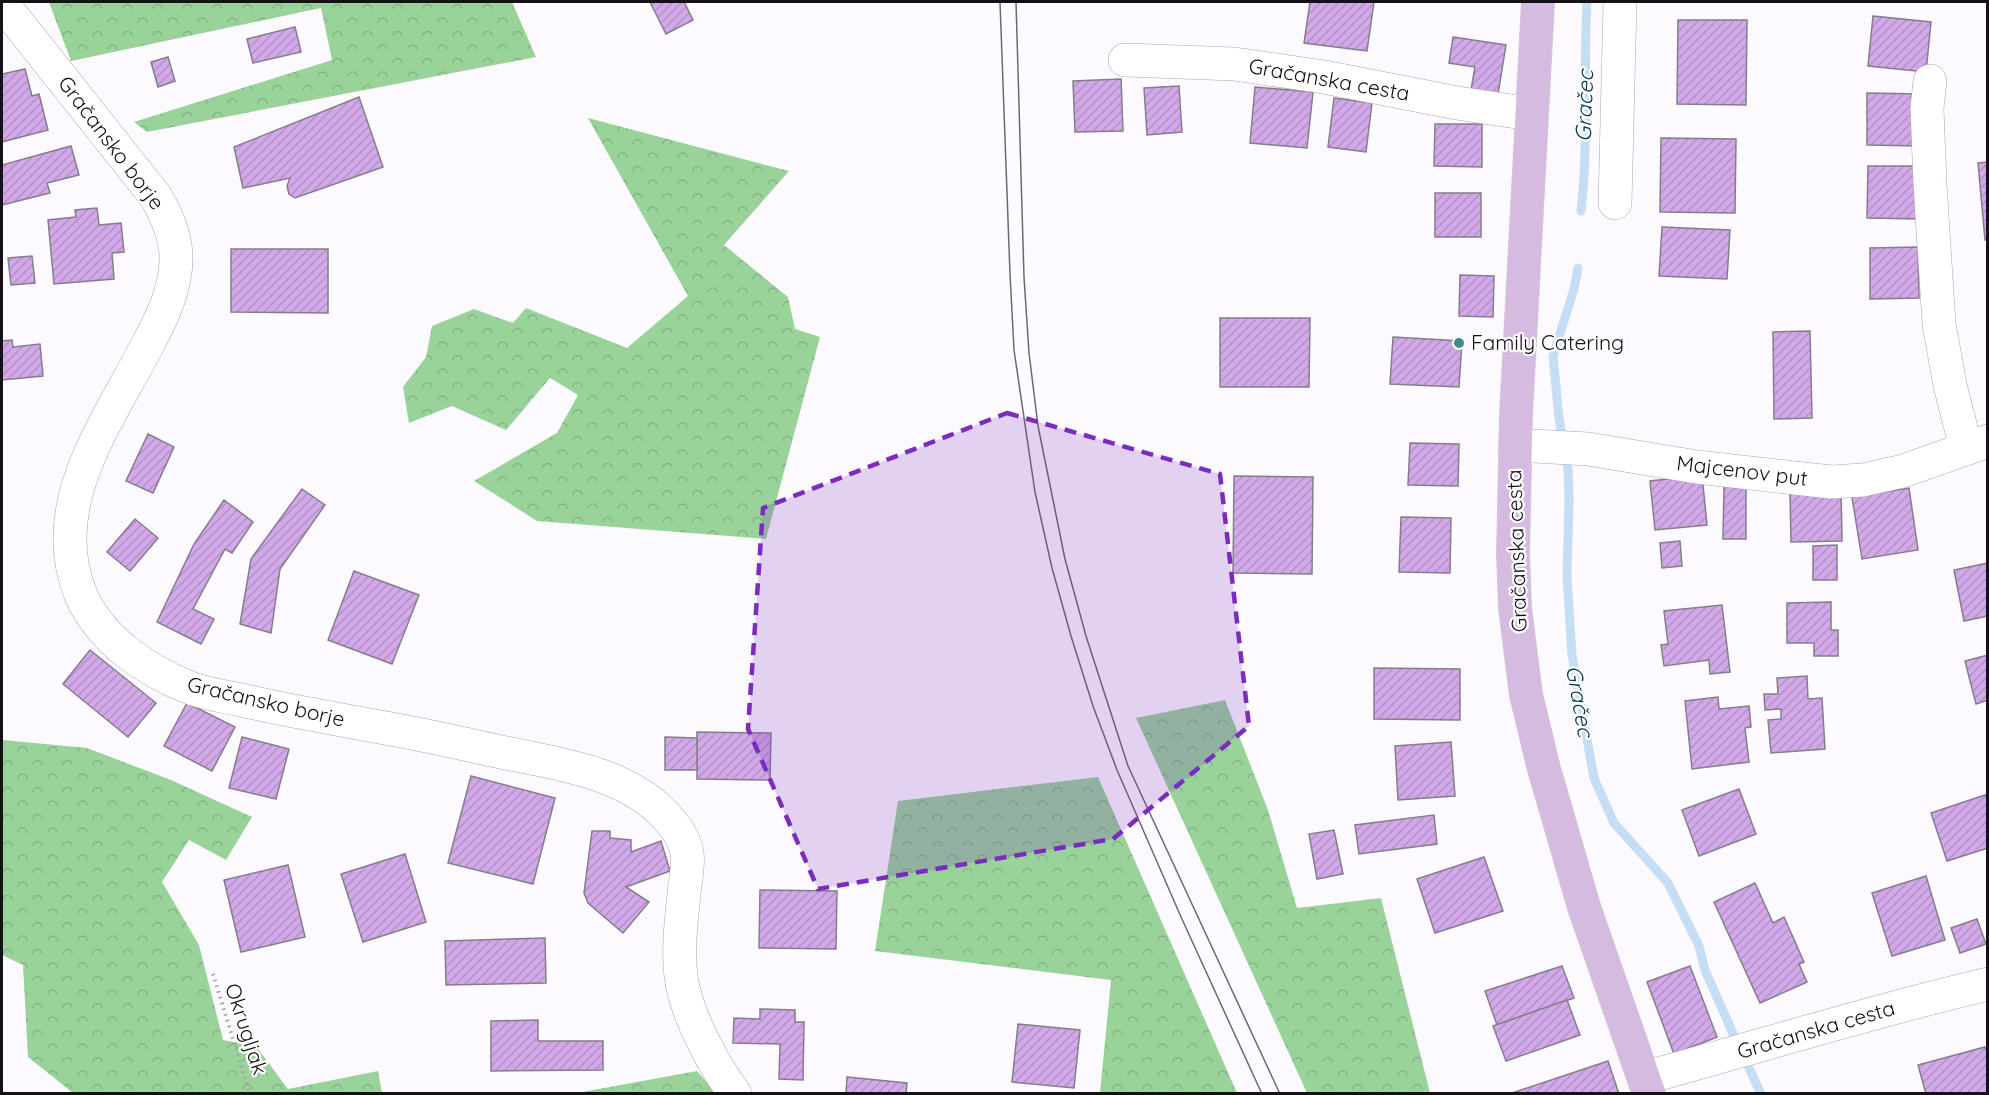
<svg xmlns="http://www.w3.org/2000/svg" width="1989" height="1095" viewBox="0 0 1989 1095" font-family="Quicksand,sans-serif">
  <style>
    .forest { fill: url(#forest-crowns) }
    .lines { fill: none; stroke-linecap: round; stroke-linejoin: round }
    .stream { stroke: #c5def3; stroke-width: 9 }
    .building { fill: url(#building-hatch); stroke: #867c8b; stroke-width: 1.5 }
    .minor-casing { stroke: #ada4b3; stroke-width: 34 }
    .major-casing { stroke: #d5d4d5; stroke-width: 34 }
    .path { stroke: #a5a2a7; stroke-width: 4; stroke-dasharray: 1.5 4.5; stroke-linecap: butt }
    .minor { stroke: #fff; stroke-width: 33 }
    .major { stroke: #d6bbe0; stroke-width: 33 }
    .tram { stroke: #6c696e; stroke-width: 1.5 }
    .marked { fill: #7b2cbf; fill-opacity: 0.2; stroke: #7b2cbf; stroke-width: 4.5; stroke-dasharray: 12 8; stroke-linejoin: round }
    .poi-dot { fill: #428a8a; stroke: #fff; stroke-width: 2 }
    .labels { text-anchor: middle; stroke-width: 4.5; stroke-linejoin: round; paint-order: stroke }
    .street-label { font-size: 21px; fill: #151117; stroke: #fff }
    .poi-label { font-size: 21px; fill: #151117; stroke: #fff; text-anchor: start }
    .water-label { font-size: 22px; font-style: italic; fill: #033557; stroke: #fff }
  </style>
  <defs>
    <pattern id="forest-crowns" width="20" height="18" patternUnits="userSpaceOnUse" patternTransform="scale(1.5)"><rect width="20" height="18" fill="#99d39a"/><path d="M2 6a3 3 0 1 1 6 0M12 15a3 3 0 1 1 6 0" fill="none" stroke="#83b484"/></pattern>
    <pattern id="building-hatch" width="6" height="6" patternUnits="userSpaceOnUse" patternTransform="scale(1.5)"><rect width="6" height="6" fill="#d1a9e9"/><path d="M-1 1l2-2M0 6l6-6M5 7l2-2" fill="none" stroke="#b390c7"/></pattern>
  </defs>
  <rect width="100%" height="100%" fill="#fcfafe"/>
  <!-- forest -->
  <g class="forest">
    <polygon points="49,2 512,2 536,57 147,132 134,122 332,60 321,8 71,61"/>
    <polygon points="588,118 789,171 724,245 788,297 795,329 820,337 766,539 537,521 474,481 557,433 578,395 550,378 506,430 452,406 409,423 403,387 426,357 432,326 474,309 513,323 526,308 627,348 688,296"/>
    <polygon points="1225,700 1268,810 1297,908 1381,898 1430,1093 1307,1093 1136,718"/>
    <polygon points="3,740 87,748 171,780 252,817 226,860 189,840 162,882 199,945 223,1040 256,1046 288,1089 378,1071 382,1093 73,1093 28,1057 23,965 2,955 2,742"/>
    <polygon points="1098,777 1237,1093 1100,1093 1111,980 875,951 898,801"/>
    <polygon points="697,1071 716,1093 571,1094"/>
  </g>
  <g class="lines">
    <!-- stream -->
    <g class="stream">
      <path d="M1581,211C1589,142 1583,71 1587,2"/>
      <polyline points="1578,268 1574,289 1553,356 1559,418 1568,469 1569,501 1567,576 1572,655 1594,778 1614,823 1668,883 1699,946 1705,970 1738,1045"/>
      <polyline points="1744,1057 1761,1094"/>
    </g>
  </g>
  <!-- building -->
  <g class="building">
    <polygon points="650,2 684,2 693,20 666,34"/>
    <polygon points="1310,2 1374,2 1367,51 1304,43"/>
    <polygon points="1873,16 1931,22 1926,72 1868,66"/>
    <polygon points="1678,20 1747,20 1746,105 1677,104"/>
    <polygon points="295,27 301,52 253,63 247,39"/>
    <polygon points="1453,37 1506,45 1498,94 1471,90 1475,67 1449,63"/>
    <polygon points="168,57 175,81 158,87 151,62"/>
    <polygon points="25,69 32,96 39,94 48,130 2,142 2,74"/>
    <polygon points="1121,79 1123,131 1075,132 1073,81"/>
    <polygon points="1179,86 1182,132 1147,135 1144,88"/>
    <polygon points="1255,87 1313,92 1307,148 1250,143"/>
    <polygon points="1867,93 1920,94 1920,146 1867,145"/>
    <polygon points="359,97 383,167 295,198 289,194 287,186 290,178 243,188 234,147"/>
    <polygon points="1334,98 1372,103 1366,152 1328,147"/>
    <polygon points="1435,124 1482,124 1482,167 1434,166"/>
    <polygon points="1661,138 1736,139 1735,213 1660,212"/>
    <polygon points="71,146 79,175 47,183 50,193 2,205 2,165"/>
    <polygon points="1988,162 1988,239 1985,240 1978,163"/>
    <polygon points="1868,166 1920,166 1920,219 1867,218"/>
    <rect x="1435" y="193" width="46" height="44"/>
    <polygon points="97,208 99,225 121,223 124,252 112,253 114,279 54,284 48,220 76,217 75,210"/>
    <polygon points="1662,227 1730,230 1727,279 1659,276"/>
    <polygon points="1918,247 1919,298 1870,299 1870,248"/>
    <polygon points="231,249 328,249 328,313 231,312"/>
    <polygon points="32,256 35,283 11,285 8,258"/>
    <polygon points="1460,275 1494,276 1493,317 1459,316"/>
    <polygon points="1220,318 1310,318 1309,387 1220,387"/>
    <polygon points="1810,331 1812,418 1774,419 1773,332"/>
    <polygon points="1393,337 1462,341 1459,387 1390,384"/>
    <polygon points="12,340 13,347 40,344 43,376 2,380 2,341"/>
    <polygon points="148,434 174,447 153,493 126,481"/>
    <polygon points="1410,443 1459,444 1458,486 1408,485"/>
    <polygon points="1702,475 1707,525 1655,530 1650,481"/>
    <polygon points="1234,476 1313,477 1312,574 1233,573"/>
    <polygon points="1724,486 1746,486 1746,539 1723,539"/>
    <polygon points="1909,488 1918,550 1862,559 1852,497"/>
    <polygon points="302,489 325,505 280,569 271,633 240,624 251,559"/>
    <polygon points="1841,491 1842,541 1791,542 1790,492"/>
    <polygon points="224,500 253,522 232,553 225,549 193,609 214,619 201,644 157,622 194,544"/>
    <polygon points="1401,517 1451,518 1450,573 1399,572"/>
    <polygon points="135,519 158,538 130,571 107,552"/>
    <polygon points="1680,541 1682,566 1662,568 1660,543"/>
    <polygon points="1837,545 1837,580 1813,580 1813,546"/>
    <polygon points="1988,563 1988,616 1964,621 1954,570"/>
    <polygon points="354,571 419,595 392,664 328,640"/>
    <polygon points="1831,602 1831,630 1838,630 1838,656 1814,656 1814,643 1787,643 1787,603"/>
    <polygon points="1722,605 1730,672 1710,674 1709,660 1664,666 1661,645 1668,644 1664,611"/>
    <polygon points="90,650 156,703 128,737 63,684"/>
    <polygon points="1988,655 1988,700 1976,704 1965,661"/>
    <polygon points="1374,668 1460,669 1460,720 1374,719"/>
    <polygon points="1807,676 1808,699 1822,698 1825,749 1771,753 1768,720 1781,719 1781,709 1765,710 1764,694 1778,694 1777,678"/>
    <polygon points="1718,697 1719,709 1749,706 1751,727 1745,728 1749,762 1692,769 1685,701"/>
    <polygon points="187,703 235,727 212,771 164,746"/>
    <polygon points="697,732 771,733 770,780 697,779"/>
    <polygon points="242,737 289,749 276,799 229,788"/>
    <polygon points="665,737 697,738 697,770 665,770"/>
    <polygon points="1451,742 1455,796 1398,800 1395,746"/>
    <polygon points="471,776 555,798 533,884 448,863"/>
    <polygon points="1739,789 1756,834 1699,856 1682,810"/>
    <polygon points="1985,795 1988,802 1988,848 1947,861 1931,813"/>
    <polygon points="1434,815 1437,844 1359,854 1355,825"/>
    <polygon points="1334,830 1343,874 1317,879 1309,834"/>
    <polygon points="592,831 610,831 610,838 631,840 631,852 661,841 670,871 626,887 649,902 623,933 588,903 584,893"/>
    <polygon points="405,854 426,922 363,942 341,874"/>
    <polygon points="1484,857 1503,911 1435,933 1417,879"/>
    <polygon points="288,865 305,937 241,952 224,880"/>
    <polygon points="1926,876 1945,940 1892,956 1872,893"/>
    <polygon points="1755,883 1773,923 1784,917 1804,962 1799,964 1807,982 1760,1003 1714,902"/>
    <polygon points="760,890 837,891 836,949 759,948"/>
    <polygon points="1977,919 1986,944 1960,953 1951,928"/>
    <polygon points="545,938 546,983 446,985 445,941"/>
    <polygon points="1562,966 1574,998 1497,1025 1485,991"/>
    <polygon points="1690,966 1717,1037 1674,1054 1647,982"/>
    <polygon points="1567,1000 1580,1035 1506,1061 1493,1026"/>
    <polygon points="760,1009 795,1010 795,1022 804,1022 803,1080 779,1079 780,1044 733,1043 734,1018 760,1019"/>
    <polygon points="538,1020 538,1041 603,1041 603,1070 491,1071 491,1021"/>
    <polygon points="1018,1024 1080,1030 1074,1088 1012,1082"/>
    <polygon points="1985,1047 1988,1054 1988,1094 1926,1094 1918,1065"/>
    <polygon points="1608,1061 1619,1094 1509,1094"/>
    <polygon points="847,1077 907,1083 906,1094 846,1094"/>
  </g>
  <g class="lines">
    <!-- minor casing -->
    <g class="minor-casing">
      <g id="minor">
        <path d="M2,3L156,197C167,216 175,234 176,255C177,285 164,314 150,340C111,418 43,503 81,595C100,639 145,670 188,687C204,694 224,696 241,700C284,710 326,717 369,725C417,733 464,744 511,754C562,764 624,774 662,812C673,823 685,838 687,853C689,866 685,881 684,894C681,923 677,954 682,983C689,1019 713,1064 735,1094"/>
        <polyline points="1125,60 1234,64 1324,77 1457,103 1531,114"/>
        <polyline points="1930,81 1927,108 1930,184 1939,324 1950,385 1966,448"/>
        <polyline points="1615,203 1620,2"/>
        <polyline points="1515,445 1588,449 1697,467 1831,482 1863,480 1903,471 1988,441"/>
        <path d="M1644,1078C1758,1047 1872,1011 1988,984"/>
      </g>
    </g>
    <!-- major casing -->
    <g class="major-casing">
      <polyline id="major" points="1538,2 1516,415 1513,554 1515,608 1526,695 1544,769 1584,907 1649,1094"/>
    </g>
    <!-- path -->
    <polyline class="path" points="213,974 250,1094"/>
    <!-- minor -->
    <use href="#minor" class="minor"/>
    <!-- major -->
    <use href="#major" class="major"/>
    <!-- tram -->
    <g class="tram">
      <polyline points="1000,2 1010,274 1014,350 1035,492 1052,568 1071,636 1093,706 1117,770 1181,917 1262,1094"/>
      <polyline points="1016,2 1024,277 1029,353 1038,426 1065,559 1086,636 1128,766 1280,1094"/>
    </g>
  </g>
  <!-- marked area -->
  <path class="marked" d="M1007,413L1220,474L1249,726L1113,839L818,889L748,729L763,508Z"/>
  <!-- markers -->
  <circle class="poi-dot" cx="1459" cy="343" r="6"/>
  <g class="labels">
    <!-- street labels -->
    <g class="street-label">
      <text transform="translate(1329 80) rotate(10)" y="7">Gračanska cesta</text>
      <text transform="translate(111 143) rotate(53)" y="7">Gračansko borje</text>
      <text transform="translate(1742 471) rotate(7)" y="7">Majcenov put</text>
      <text transform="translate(1517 551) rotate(-92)" y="7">Gračanska cesta</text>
      <text transform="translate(266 702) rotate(13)" y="7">Gračansko borje</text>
      <text transform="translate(246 1029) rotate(72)" y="7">Okrugljak</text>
      <text transform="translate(1816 1030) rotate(-16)" y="7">Gračanska cesta</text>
    </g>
    <!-- poi labels -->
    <g class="poi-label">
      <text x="1471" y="350">Family Catering</text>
    </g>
    <!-- water labels -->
    <g class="water-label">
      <text transform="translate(1584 106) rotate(-88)" y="8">Gračec</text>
      <text transform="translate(1580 701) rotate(80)" y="8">Gračec</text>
    </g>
  </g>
  <!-- border -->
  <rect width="1989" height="1095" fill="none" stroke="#151117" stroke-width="6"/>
</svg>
